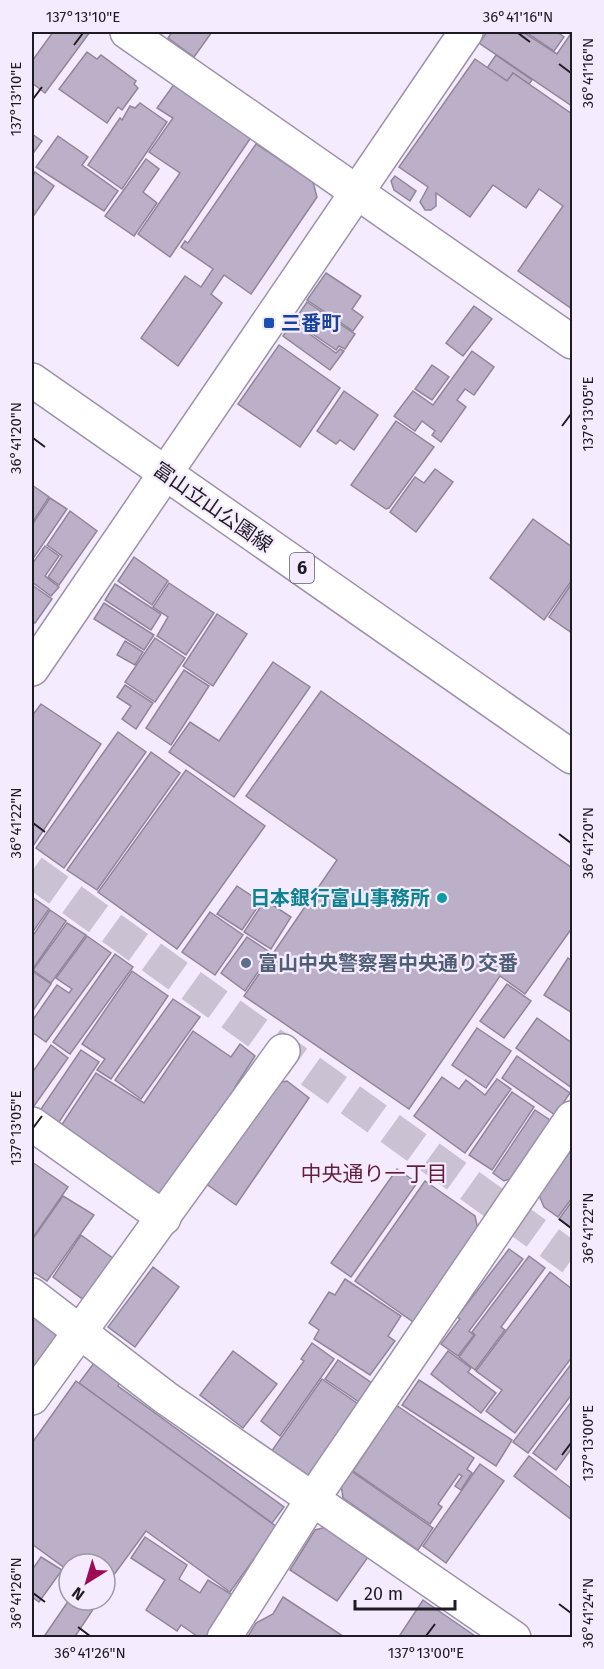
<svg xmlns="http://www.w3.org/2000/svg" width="604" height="1669" viewBox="0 0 604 1669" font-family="'Fira Sans','Noto Sans JP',sans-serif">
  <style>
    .building { fill: #bbb0c7; stroke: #91859b; stroke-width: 1.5 }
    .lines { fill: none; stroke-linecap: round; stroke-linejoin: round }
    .minor-tunnel { stroke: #cac1d3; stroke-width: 33; stroke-dasharray: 33 16; stroke-linecap: butt }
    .minor-casing { stroke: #9e92a9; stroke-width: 36 }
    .major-casing { stroke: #9e92a9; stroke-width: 36 }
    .minor { stroke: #fff; stroke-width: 33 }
    .major { stroke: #fff; stroke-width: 33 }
    .ticks { fill: none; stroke: #1f1b23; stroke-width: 2 }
    .transit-dot { fill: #1a4fb4; stroke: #f5ebff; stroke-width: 2 }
    .culture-dot { fill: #0f9aa8; stroke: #f5ebff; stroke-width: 2 }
    .service-dot { fill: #5c6f8a; stroke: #f5ebff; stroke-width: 2 }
    .labels { text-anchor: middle; stroke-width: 4.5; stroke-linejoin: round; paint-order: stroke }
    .shield { fill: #f5ebff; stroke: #5f5965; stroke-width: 1.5 }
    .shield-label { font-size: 18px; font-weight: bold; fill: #1f1b23 }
    .transit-label { font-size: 20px; font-weight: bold; fill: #164399; stroke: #f5ebff; text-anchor: start }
    .street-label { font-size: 20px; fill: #1f1b23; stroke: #f5ebff }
    .culture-label { font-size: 20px; font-weight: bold; fill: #0d838f; stroke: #f5ebff; text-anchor: end }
    .service-label { font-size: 20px; font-weight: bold; fill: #4e5e75; stroke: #f5ebff; text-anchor: start }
    .neighbourhood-label { font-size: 21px; fill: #611f3a; stroke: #f5ebff }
    .neatline { fill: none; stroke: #1f1b23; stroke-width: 2 }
    .ticks-label { font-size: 15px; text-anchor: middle; fill: #1f1b23 }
  </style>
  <rect width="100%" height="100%" fill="#f5ebff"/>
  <!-- building -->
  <g class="building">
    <polygon points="53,32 90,32 45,93 32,83 32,61"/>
    <polygon points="172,32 212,32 194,57 168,38"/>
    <polygon points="487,32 523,32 557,54 572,32 572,106 479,43"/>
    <polygon points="526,32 562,32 560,34 564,37 554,51"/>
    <polygon points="87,52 97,59 101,55 136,81 134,84 138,88 122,110 118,107 107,123 59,89"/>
    <polygon points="496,55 532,80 529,84 513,73 507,81 487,68"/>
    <polygon points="475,59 507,81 513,73 572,114 572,309 518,271 563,206 539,189 526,208 493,185 470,217 436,193 436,206 431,210 425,210 420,202 428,187 399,167"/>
    <polygon points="175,83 252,136 170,257 138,234 180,173 149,152 173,118 157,108"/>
    <polygon points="140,103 167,122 122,189 88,165 120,118 122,120 130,106 135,108"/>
    <polygon points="32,134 42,141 34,152 32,151"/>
    <polygon points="58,136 88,157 82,165 118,191 104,211 36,167"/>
    <polygon points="256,144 313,182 317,197 251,294 224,275 211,294 222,303 178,366 141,338 185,276 201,287 213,269 181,247 185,241 188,243"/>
    <polygon points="146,159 159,169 143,192 157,203 134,236 105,216"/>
    <polygon points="35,172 54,186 32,218 32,178"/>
    <polygon points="395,176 416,191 410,201 394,190 391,181"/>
    <polygon points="326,273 361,296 352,309 363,317 353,331 307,300"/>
    <polygon points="307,302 355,334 345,349 339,346 336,350 294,321"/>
    <polygon points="474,306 492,319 463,356 446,343"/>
    <polygon points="293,322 336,353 340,349 344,351 330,370 283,336"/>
    <polygon points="279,345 340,388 300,447 238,404"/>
    <polygon points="472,351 494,367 474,395 465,389 457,400 466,407 441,442 432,435 435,431 422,421 415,431 394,416 413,391 433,405"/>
    <polygon points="432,365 449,377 432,400 415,389"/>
    <polygon points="344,391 378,415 354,450 340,440 336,444 317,431"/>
    <polygon points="396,421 434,447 389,508 386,509 351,485"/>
    <polygon points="435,469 453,482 416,532 390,512 415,477 424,483"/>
    <polygon points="32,485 49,497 32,523"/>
    <polygon points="50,498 67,509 32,560 32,525"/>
    <polygon points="70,511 97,531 59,585 48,577 62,556 47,545"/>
    <polygon points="533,519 572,547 572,580 544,620 490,578"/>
    <polygon points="45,546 59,556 45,576 59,587 51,596 32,582 32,564"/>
    <polygon points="134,557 168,581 152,605 118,581"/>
    <polygon points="169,583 214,613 186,655 157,636 168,617 153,607"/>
    <polygon points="572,583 572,633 549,617"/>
    <polygon points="115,584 161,614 151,630 105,600"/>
    <polygon points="32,585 52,599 35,623 32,620"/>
    <polygon points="104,603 154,635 144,650 94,619"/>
    <polygon points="217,614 247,634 213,686 183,666"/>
    <polygon points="155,638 185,658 155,702 125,682"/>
    <polygon points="125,641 143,652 135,665 117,655"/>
    <polygon points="273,662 310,687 234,797 169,752 190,722 219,741"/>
    <polygon points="184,670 209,686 171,745 146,728"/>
    <polygon points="125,685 153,703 136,729 122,719 131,706 117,697"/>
    <polygon points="321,691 572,868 572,928 525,994 500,976 409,1109 244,996 337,860 246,796"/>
    <polygon points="41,704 101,744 33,846 32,716"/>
    <polygon points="118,732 146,752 64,868 36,848"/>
    <polygon points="151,752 180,773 97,890 67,870"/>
    <polygon points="186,770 265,826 177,949 98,892"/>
    <polygon points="237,886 261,902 242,930 217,914"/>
    <polygon points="32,897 49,909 32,933"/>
    <polygon points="265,900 291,917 271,949 244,932"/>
    <polygon points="50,910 66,921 32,970 32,937"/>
    <polygon points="210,912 243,935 215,975 182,952"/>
    <polygon points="67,923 86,935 51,983 33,970"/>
    <polygon points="87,936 111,953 46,1042 32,1032 32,1021 57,985 69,993 72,989 56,978"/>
    <polygon points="247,937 271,953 245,991 221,973"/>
    <polygon points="115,954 133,967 70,1054 53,1042"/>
    <polygon points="568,958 572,961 572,1013 544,995"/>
    <polygon points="32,971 51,984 32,1012"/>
    <polygon points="132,971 168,996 111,1079 97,1070 105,1059 82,1044"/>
    <polygon points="507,984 531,1001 504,1038 480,1021"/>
    <polygon points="173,999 200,1017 141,1099 115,1080"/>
    <polygon points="537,1018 572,1043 572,1088 516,1048"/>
    <polygon points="477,1028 511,1051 486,1088 452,1065"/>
    <polygon points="193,1031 231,1057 240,1044 255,1056 235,1087 237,1089 163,1192 150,1195 57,1132 96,1073 144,1103"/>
    <polygon points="51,1045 68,1058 32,1109 32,1073"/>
    <polygon points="81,1050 99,1062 55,1128 37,1115"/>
    <polygon points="517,1056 570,1093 555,1115 502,1078"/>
    <polygon points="442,1077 459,1089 466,1080 485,1095 497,1079 511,1089 465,1153 414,1116"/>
    <polygon points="287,1081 309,1098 236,1205 205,1183 277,1083"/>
    <polygon points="512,1092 534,1107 492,1170 469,1155"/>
    <polygon points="535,1110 553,1122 517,1176 504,1181 493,1173"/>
    <polygon points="570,1151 572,1153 572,1198 558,1217 544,1207 539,1195"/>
    <polygon points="32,1162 68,1187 32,1239"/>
    <polygon points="397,1169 417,1183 351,1277 331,1263"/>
    <polygon points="425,1181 475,1216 479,1234 416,1324 355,1281"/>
    <polygon points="63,1196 94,1215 47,1281 32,1271 32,1240"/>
    <polygon points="572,1201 572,1229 559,1219"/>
    <polygon points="81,1235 114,1259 88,1298 81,1298 53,1277"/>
    <polygon points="509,1249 523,1259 469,1331 474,1335 458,1356 441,1344 460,1319 457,1317"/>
    <polygon points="529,1256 545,1268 501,1327 505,1330 475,1370 459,1357 475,1335 472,1332"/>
    <polygon points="153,1267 179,1287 135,1347 108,1327"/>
    <polygon points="550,1272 572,1289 572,1357 515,1433 486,1411 502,1390 476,1371"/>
    <polygon points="345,1279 401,1316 388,1336 395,1341 370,1375 314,1339 319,1330 309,1323 329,1292 335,1295"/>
    <polygon points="34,1316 55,1331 56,1340 32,1373 32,1319"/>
    <polygon points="312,1343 334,1359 280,1436 261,1421 304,1361 301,1359"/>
    <polygon points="233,1351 277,1384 243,1428 200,1395"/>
    <polygon points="448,1351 471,1368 468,1372 496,1393 481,1413 431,1374"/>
    <polygon points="338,1360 375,1385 362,1404 325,1379"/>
    <polygon points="94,1363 120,1382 118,1386 284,1507 272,1523 79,1383"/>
    <polygon points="572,1363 572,1394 528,1453 513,1442"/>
    <polygon points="322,1379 361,1406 312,1477 305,1476 271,1452"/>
    <polygon points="419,1380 512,1440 496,1466 402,1405"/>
    <polygon points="76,1381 277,1527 230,1592 146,1531 105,1587 105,1564 69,1564 69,1571 32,1544 32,1443"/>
    <polygon points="572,1401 572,1448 556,1470 533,1453"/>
    <polygon points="396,1405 474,1458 467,1469 472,1473 461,1490 455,1486 462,1476 459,1474 438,1504 442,1507 430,1524 353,1471"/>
    <polygon points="529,1456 572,1489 572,1520 514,1476"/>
    <polygon points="480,1464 504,1481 446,1563 423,1546"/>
    <polygon points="351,1471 433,1528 418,1550 343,1498 341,1484"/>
    <polygon points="326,1527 368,1557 337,1601 290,1570 315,1530"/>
    <polygon points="145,1537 187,1565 179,1579 200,1593 208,1580 234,1596 207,1638 200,1638 181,1625 177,1631 146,1610 165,1580 131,1558"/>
    <polygon points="41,1557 62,1570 39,1602 32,1597 32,1570"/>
    <polygon points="283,1597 346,1638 247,1638 256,1623 273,1614"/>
    <polygon points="69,1600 98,1602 74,1638 43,1638"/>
    <polygon points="423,1600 478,1638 398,1638"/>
  </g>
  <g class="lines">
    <!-- minor-tunnel -->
    <polyline class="minor-tunnel" points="32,871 572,1259"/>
    <!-- minor casing -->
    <g class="minor-casing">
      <g id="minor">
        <polyline points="127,32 572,342"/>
        <polyline points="32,669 466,32"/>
        <polyline points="32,1124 164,1218"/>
        <polyline points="32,1295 166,1398 514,1638"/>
        <polyline points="32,1398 283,1051"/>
        <polyline points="224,1638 312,1500 572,1118"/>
      </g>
    </g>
    <!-- major casing -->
    <g class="major-casing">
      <polyline id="major" points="32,380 572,757"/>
    </g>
    <!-- minor -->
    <use href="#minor" class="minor"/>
    <!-- major -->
    <use href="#major" class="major"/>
  </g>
  <!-- ticks -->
  <path class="ticks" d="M518,33L530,42M74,45L83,33M559,64L571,73M33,99L42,87M562,426L571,414M33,438L45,447M33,823L45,832M559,834L571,843M33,1128L42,1116M559,1219L571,1228M562,1455L571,1443M33,1593L45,1602M559,1604L571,1613M78,1627L90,1636M426,1636L435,1624"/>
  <!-- markers -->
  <rect class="transit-dot" x="263" y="317" width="12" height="12" rx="3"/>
  <circle class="culture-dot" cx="442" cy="898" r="6"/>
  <circle class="service-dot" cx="246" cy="963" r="6"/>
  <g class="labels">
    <!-- shield labels -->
    <rect class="shield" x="290" y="553" width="24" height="30" rx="4.5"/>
    <g class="shield-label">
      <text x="302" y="574">6</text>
    </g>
    <!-- transit labels -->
    <g class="transit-label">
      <text x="281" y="330">三番町</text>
    </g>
    <!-- street labels -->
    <g class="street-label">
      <text transform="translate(213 507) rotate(35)" y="7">富山立山公園線</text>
    </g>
    <!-- culture labels -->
    <g class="culture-label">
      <text x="430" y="905">日本銀行富山事務所</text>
    </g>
    <!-- service labels -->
    <g class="service-label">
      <text x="258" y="970">富山中央警察署中央通り交番</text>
    </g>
    <!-- neighbourhood labels -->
    <g class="neighbourhood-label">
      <text x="374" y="1181">中央通り一丁目</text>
    </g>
  </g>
  <!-- border -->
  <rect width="604" height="1669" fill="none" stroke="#f5ebff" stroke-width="66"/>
  <!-- north arrow -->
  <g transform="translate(87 1582) rotate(217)"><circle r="28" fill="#f5ebff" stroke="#9f98a7" stroke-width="1.5"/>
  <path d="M0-4.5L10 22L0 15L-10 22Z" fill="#9d0b56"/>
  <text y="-9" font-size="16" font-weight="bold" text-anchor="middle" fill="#1f1b23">N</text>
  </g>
  <!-- scale -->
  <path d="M355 1600v9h100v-9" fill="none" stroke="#1f1b23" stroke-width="3"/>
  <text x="364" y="1600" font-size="18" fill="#1f1b23" stroke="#f5ebff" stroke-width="4.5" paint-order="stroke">20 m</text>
  <rect x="33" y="33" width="538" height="1603" class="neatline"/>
  <g class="ticks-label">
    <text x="83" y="22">137°13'10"E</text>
    <text x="518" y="22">36°41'16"N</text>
    <text transform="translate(588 73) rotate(-90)" y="5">36°41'16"N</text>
    <text transform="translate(16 99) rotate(-90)" y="5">137°13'10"E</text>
    <text transform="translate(588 414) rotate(-90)" y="5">137°13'05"E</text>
    <text transform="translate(16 438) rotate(-90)" y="5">36°41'20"N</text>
    <text transform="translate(16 823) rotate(-90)" y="5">36°41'22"N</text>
    <text transform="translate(588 843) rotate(-90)" y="5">36°41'20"N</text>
    <text transform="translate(16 1128) rotate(-90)" y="5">137°13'05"E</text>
    <text transform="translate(588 1228) rotate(-90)" y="5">36°41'22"N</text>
    <text transform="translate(588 1443) rotate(-90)" y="5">137°13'00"E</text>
    <text transform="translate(16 1593) rotate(-90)" y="5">36°41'26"N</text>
    <text transform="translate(588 1613) rotate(-90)" y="5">36°41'24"N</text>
    <text x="90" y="1658">36°41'26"N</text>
    <text x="426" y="1658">137°13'00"E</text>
  </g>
</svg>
